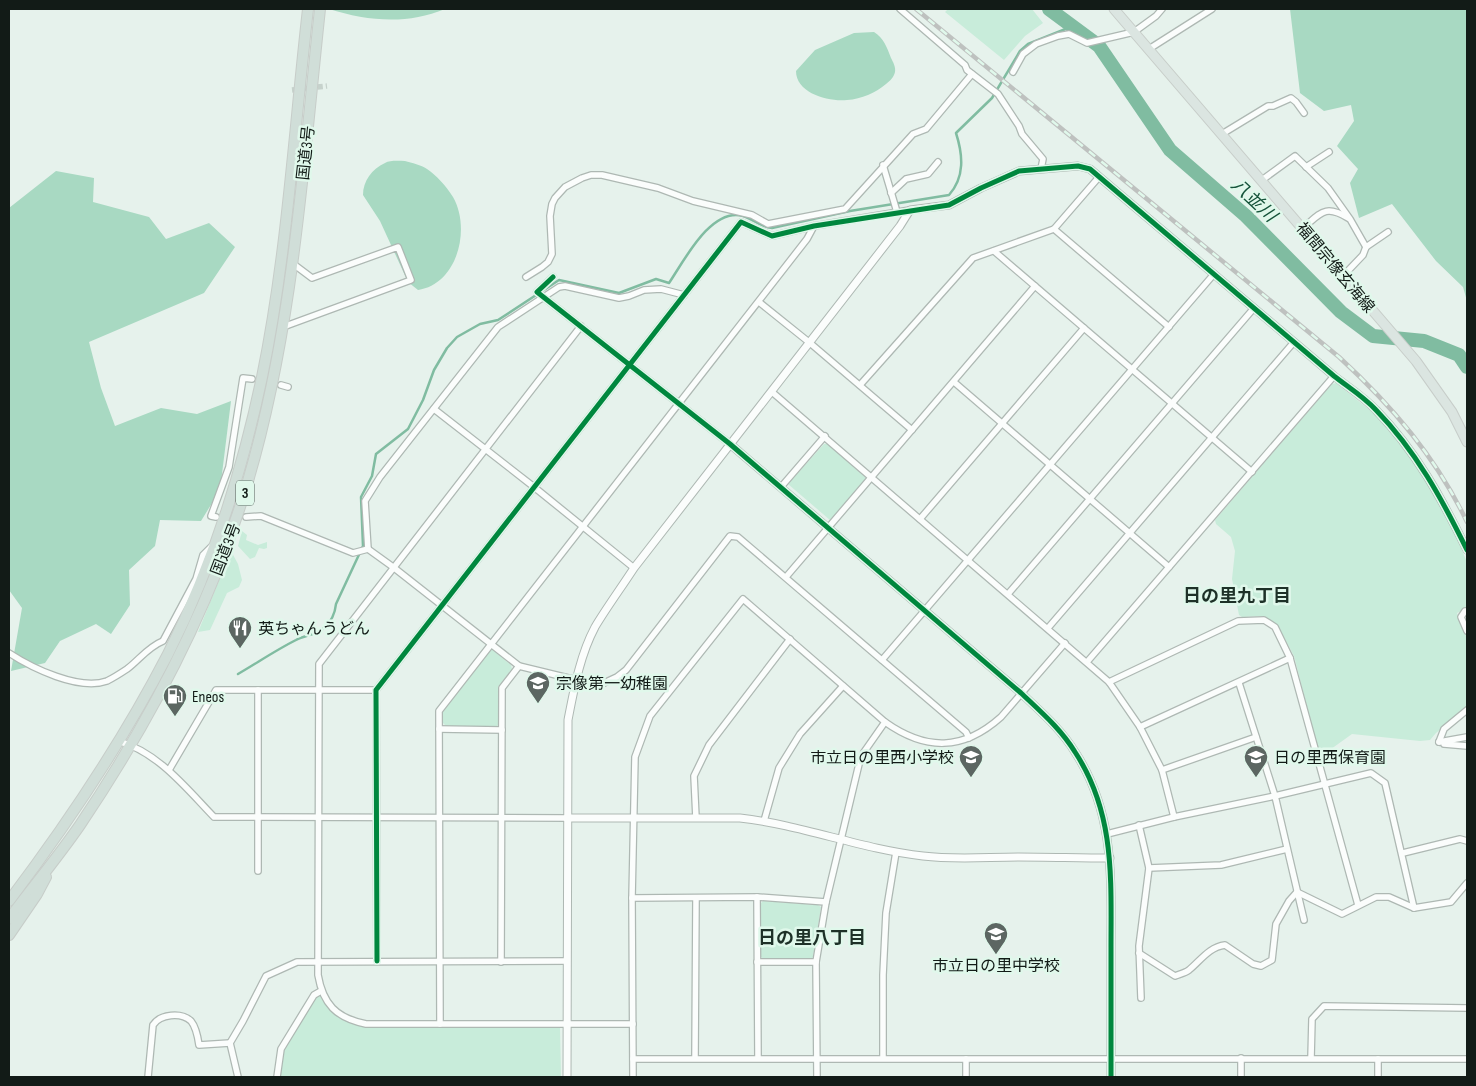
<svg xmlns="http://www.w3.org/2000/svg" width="1476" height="1086" viewBox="0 0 1476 1086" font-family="'Sofia Sans Condensed','Noto Sans JP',sans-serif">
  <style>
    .green { fill: #c8ecda }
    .forest { fill: #a8d9c2 }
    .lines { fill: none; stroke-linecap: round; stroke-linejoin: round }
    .stream { stroke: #80bca1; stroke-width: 2.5 }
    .river { stroke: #80bca1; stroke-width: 14 }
    .minor-tunnel { stroke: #c6d2cc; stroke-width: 5.5; stroke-dasharray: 5.5 3; stroke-linecap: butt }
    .minor-casing { stroke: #aeb8b3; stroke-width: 8 }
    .tertiary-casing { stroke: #aeb8b3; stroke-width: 9 }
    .primary-casing { stroke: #c7cdc9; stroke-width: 11 }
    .trunk-casing { stroke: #c7cdc9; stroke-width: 12 }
    .minor { stroke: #fbfdfc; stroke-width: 5.5 }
    .tertiary { stroke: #fbfdfc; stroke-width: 7 }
    .primary { stroke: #dbe5e1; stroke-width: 9 }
    .trunk { stroke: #d0ded8; stroke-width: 10 }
    .rail-casing { stroke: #bec1bf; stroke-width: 4.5 }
    .rail { stroke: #e0f8eb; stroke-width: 2.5; stroke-dasharray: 8; stroke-linecap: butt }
    .cycleway-casing { stroke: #e0f8eb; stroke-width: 8 }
    .cycleway { stroke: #00873e; stroke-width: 5 }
    .labels { text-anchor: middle; stroke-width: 5; stroke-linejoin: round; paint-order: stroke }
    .shield { fill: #e0f8eb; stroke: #505d57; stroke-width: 1 }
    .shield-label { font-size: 15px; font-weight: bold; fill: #121b17 }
    .street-label { font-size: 16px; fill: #121b17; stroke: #e0f8eb }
    .poi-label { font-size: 16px; fill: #121b17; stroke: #e0f8eb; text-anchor: start }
    .water-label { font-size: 18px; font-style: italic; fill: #15533a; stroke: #e0f8eb }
    .neighbourhood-label { font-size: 18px; font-weight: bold; fill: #1e3128; stroke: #e0f8eb }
  </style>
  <rect width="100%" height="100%" fill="#e6f2ec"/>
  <!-- green -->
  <g class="green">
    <polygon points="948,9 1032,9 1043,23 1025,36 1004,60 945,12"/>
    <polygon points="1336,383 1377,416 1410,456 1424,477 1453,529 1467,562 1467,609 1457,613 1467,638 1467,708 1436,733 1430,740 1420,741 1352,734 1320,757 1294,656 1278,626 1264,616 1242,617 1239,615 1232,579 1235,551 1231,537 1216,524 1215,520 1332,384"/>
    <polygon points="824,444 828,444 865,477 865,481 830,520 788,484"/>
    <polygon points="242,531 247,535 246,540 258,545 267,542 267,548 264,549 259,548 255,557 250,559 238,546"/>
    <polygon points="231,551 238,564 242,580 239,587 227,593 210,630 198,632"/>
    <polygon points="491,650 493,650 511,665 512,669 498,687 499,724 496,727 446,726 443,723 443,712"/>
    <polygon points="763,901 818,905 821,907 813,957 811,959 764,959 761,957 761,903"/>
    <path d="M320,995C330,1014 344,1022 364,1027H560L561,1077H280L283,1050L316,996Z"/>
  </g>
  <!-- forest -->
  <g class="forest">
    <path d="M329,9H445C407,25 367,21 329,9Z"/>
    <polygon points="1290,9 1467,9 1467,301 1463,287 1436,261 1392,204 1359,218 1350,183 1358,169 1337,146 1354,121 1351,105 1324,111 1300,93"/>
    <path d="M874,32C884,38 887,48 891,58C893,62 896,67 895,72C894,77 890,81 886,84C875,93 862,99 847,100C828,102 796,93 796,71L815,50L854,33Z"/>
    <path d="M405,161C412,163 421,165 427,169C436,175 447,187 453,197C471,228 458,284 418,290L408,282L380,221L363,195C363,181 372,169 385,163C390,160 399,161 405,161Z"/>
    <polygon points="56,171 94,178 93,202 149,217 166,239 209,223 235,247 204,293 89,342 101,388 115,426 161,408 197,414 231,401 220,490 201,521 160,520 155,546 129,570 130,605 111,634 96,624 60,641 45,663 11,671 22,608 9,590 9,208"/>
  </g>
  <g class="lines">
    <!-- stream -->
    <path class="stream" d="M238,674C257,663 276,650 296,640C305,635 316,635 324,628C332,621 335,614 336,604L363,546L361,497L372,476L376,454L408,429L423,400L434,370L447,348L457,337L480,324L498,320L559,280L619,293L656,279L669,283C684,261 711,207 743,216C753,219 761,227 772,228L850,211L949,195C965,177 963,155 956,133L992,98L1020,51L1028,44L1068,28L1080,30"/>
    <!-- river -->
    <polyline class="river" points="1049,9 1099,46 1170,150 1246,216 1341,312 1373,336 1424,341 1459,355 1467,367"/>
    <!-- minor-tunnel -->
    <polyline class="minor-tunnel" points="292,90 327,86"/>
    <!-- minor casing -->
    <g class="minor-casing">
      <g id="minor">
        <polyline points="900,9 965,65 967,70 998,94 1019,126 1022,134 1043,159 1041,169"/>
        <polyline points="1149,49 1212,9"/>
        <polyline points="1013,72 1023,54 1036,44 1058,36 1069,34 1087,43 1134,32 1156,16 1162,9"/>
        <polyline points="1222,134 1268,106 1273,106 1291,98 1296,102 1304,113"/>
        <polyline points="883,165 897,212"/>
        <polyline points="1306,167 1329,152"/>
        <polyline points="1262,180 1295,156 1328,188 1350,219 1366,247"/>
        <polyline points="891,193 906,179 928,174 938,162"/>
        <path d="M1303,228C1321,213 1325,204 1348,218"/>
        <polyline points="1054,229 1169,327"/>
        <polyline points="994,251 1252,472"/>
        <polyline points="1343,276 1363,255 1366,247 1388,232"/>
        <polyline points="526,277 542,267 548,262 552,254 550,216 552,204 555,198 565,187 582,178 591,175 602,175 658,188 693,201 752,215 768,224 845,209 913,134 926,129 972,74"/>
        <polyline points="553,277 537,292 730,444"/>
        <polyline points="759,302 810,343 912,430"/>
        <path d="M581,326L319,664L318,975C323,1004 336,1018 366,1024H633"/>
        <polyline points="283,327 411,280 398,247 312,278 292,263"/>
        <polyline points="954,382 1169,567"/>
        <polyline points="281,385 288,387"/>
        <polyline points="860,385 973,258 1054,229 1099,177"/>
        <polyline points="772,392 1109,682 1140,727 1162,770 1174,817"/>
        <polyline points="434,409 534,487 634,568"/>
        <polyline points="781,487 825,436"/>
        <polyline points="216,517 211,516 229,467 243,378 252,379"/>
        <polyline points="246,517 261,516 353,553 368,549"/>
        <polyline points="920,519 1084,328"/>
        <polyline points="368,549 393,567 519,666 589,683 604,683 617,677 626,670 730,536 738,537 966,732 969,738"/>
        <polyline points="368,549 365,501 380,477 498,327 559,287 565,286 619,298 629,296 644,290 661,289 684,295"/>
        <polyline points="786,577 1035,286"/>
        <polyline points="1008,594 1254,308"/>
        <polyline points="1467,611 1465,611 1461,617 1467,631"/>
        <polyline points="1048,628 1294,342"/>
        <path d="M9,653C32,668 79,691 107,681C113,678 121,673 127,669C139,660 148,647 163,641L196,579L203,555L212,546"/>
        <polyline points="882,660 1214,274"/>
        <polyline points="1087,662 1334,376"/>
        <polyline points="1109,682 1238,621 1264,620 1275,627 1290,658 1358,905"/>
        <polyline points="1239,683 1275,796 1304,920"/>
        <polyline points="1140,727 1290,658"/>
        <polyline points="439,729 502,730"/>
        <path d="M118,741C158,752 186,788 214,817L567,818"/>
        <polyline points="1439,742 1444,729 1467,710"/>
        <polyline points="1439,742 1467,737"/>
        <polyline points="1444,744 1467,746"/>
        <polyline points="169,770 216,690 376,690"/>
        <polyline points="1162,770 1256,737"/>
        <polyline points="696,818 694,776 709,745 790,639"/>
        <polyline points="764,821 779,768 800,734 843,686"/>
        <polyline points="1139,825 1149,868 1139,946 1141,998"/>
        <polyline points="1107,834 1174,817 1275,796 1371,773 1385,783 1414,908"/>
        <polyline points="1403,853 1460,839 1467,841"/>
        <polyline points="1149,868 1221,865 1287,849"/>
        <polyline points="258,871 258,690"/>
        <polyline points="1297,892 1342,914 1376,897 1389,897 1414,908 1451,902 1467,883"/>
        <polyline points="757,897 758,1058"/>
        <polyline points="632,898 757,897 826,902"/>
        <path d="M1139,953L1175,976C1180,974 1185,973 1189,970C1201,960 1209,947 1225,945L1253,964L1261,966L1272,960L1276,924L1289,901L1297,892"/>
        <polyline points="377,961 376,690 741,222 772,236 814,226 910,210"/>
        <polyline points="501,962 502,688 519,666"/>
        <polyline points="757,962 816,962"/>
        <polyline points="440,1024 439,711 807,239 814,226"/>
        <polyline points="695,1058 696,898"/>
        <polyline points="883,1058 883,975 886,913 896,852"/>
        <polyline points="1241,1058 1241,1077"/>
        <polyline points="1311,1058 1312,1019 1324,1006 1467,1008"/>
        <polyline points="633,1059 1467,1059"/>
        <polyline points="966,1059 966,1077"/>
        <polyline points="1378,1059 1378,1077"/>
        <path d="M148,1077L153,1025C160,1014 181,1012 191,1021C196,1027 198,1038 199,1045L230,1043"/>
        <polyline points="238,1077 230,1043 243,1021 266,976 297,962 567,961"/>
        <polyline points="277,1077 281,1049 314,995 321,991"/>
        <path d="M633,1077L632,898L635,757L650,716L743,599L885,722C926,751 963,751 1001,717L1065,643"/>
        <polyline points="817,1077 816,962 826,902 859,764 864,752 885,722"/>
      </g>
    </g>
    <!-- tertiary casing -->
    <g class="tertiary-casing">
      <g id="tertiary">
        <path d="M730,444L1021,693C1041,712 1061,729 1075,752C1115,813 1111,878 1111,947C1111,991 1111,1034 1111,1077"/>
        <path d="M567,818H740C802,825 861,849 923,856C955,860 987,857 1019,857C1049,857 1080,858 1110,858"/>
        <path d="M567,1077L568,720C574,689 580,655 595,627C607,607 621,588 634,568L900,226L910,210L949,205L981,188L1019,171L1078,166L1090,169L1334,376C1348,387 1364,397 1376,410C1416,451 1442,499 1467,550"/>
      </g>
    </g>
    <!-- primary casing -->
    <g class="primary-casing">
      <polyline id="primary" points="1114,9 1416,361 1452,412 1467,442"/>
    </g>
    <!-- trunk casing -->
    <g class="trunk-casing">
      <g id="trunk">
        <path d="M9,901C68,823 123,741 168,654C212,567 242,472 262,377C287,256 294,131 308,9"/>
        <path d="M9,919C32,888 58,857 80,825C152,718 212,604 248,481C293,328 303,167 320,9"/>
        <polyline points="9,935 37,894 46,877"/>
      </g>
    </g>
    <!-- minor -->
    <use href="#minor" class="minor"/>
    <!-- tertiary -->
    <use href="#tertiary" class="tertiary"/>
    <!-- primary -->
    <use href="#primary" class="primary"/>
    <!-- trunk -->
    <use href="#trunk" class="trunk"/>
    <!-- rail casing -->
    <g class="rail-casing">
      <path id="rail" d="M916,9L1339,357C1392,406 1436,457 1467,522"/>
    </g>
    <!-- rail -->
    <use href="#rail" class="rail"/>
    <!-- cycleway casing -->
    <g class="cycleway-casing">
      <g id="cycleway">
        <path d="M553,277L537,292L730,444L1021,693C1041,712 1061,729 1075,752C1115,813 1111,878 1111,947C1111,991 1111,1034 1111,1077"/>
        <path d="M377,961L376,690L741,222L772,236L814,226L949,205L981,188L1019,171L1078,166L1090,169L1334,376C1348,387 1364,397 1376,410C1416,451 1442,499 1467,550"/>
      </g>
    </g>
    <!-- cycleway -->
    <use href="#cycleway" class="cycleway"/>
  </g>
  <!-- icons -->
  <defs>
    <g id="restaurant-pin" transform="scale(1.25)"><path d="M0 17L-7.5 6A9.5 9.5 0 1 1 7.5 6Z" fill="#5c6662" stroke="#e0f8eb"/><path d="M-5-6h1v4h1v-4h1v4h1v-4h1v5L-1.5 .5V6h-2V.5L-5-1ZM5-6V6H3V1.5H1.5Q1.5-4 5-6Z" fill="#fff"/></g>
    <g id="school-pin" transform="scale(1.25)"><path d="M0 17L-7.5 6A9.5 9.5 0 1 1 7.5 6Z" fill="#5c6662" stroke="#e0f8eb"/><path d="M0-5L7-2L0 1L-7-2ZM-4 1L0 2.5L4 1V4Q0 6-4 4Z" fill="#fff"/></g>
    <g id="fuel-pin" transform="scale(1.25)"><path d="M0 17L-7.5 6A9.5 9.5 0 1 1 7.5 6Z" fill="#5c6662" stroke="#e0f8eb"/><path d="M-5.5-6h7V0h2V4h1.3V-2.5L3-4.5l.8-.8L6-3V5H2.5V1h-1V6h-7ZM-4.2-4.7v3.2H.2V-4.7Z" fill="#fff"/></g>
  </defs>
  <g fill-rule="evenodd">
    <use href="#restaurant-pin" x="240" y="628"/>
    <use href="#school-pin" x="538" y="683"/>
    <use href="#fuel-pin" x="175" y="696"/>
    <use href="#school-pin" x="971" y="757"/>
    <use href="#school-pin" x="1256" y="757"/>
    <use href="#school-pin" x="996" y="934"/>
  </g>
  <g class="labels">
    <!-- shield labels -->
    <rect class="shield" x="236" y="480.5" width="18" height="25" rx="4"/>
    <g class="shield-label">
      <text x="245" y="498">3</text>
    </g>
    <!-- street labels -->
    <g class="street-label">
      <text transform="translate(305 153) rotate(-84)" y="6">国道3号</text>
      <text transform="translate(1336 267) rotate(50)" y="6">福間宗像玄海線</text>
      <text transform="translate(225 549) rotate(-69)" y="6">国道3号</text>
    </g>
    <!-- poi labels -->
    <g class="poi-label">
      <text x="258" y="634">英ちゃんうどん</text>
      <text x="556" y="689">宗像第一幼稚園</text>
      <text x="192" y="702">Eneos</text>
      <text x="954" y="763" text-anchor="end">市立日の里西小学校</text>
      <text x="1274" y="763">日の里西保育園</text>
      <text x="996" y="971" text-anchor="middle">市立日の里中学校</text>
    </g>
    <!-- water labels -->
    <g class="water-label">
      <text transform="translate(1254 200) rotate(43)" y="6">八並川</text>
    </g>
    <!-- neighbourhood labels -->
    <g class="neighbourhood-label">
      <text x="1237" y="602">日の里九丁目</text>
      <text x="812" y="944">日の里八丁目</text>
    </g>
  </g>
  <!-- border -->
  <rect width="1476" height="1086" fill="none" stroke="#121b17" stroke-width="20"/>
</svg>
